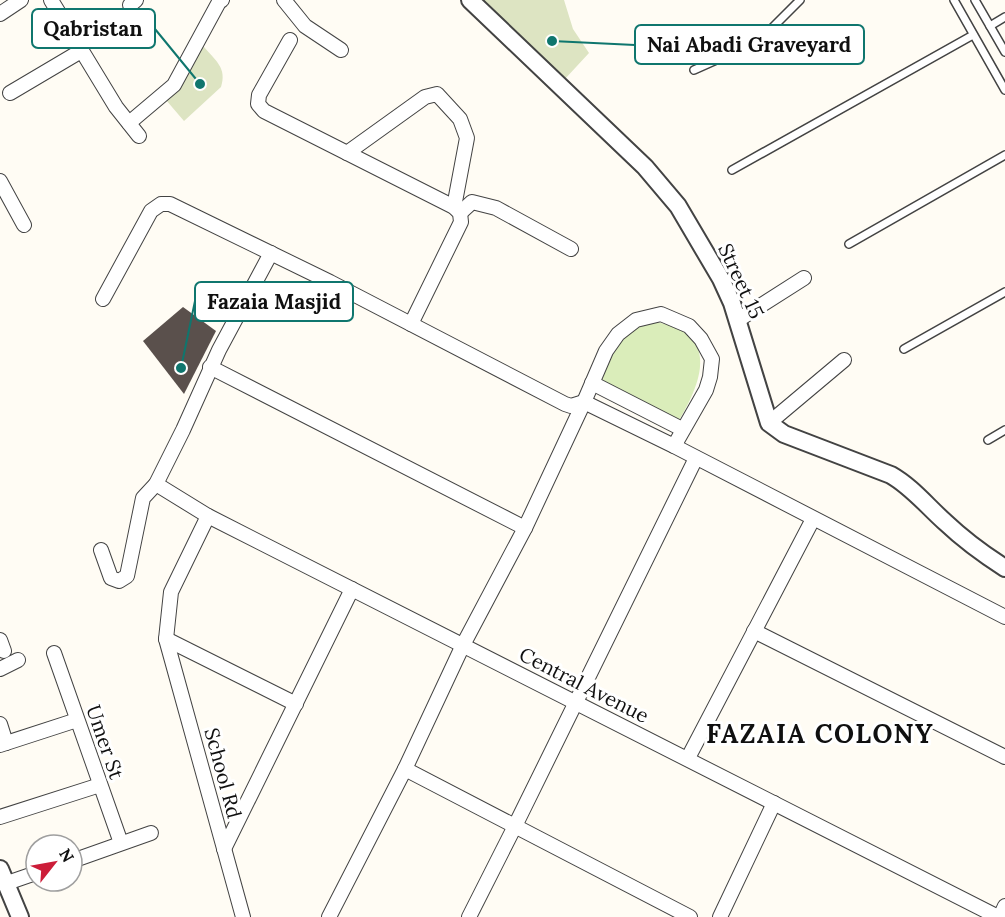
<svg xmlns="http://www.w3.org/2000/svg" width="1005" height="917" viewBox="0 0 1005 917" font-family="Lora,serif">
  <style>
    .green { fill: #daedba }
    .cemetery { fill: #dde4c2 }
    .building { fill: #5a504c }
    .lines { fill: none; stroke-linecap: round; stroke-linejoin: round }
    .service-casing { stroke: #434343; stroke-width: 10 }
    .minor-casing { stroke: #434343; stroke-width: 16 }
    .tertiary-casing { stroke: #434343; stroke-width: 20 }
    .service { stroke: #fff; stroke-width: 7 }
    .minor { stroke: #fff; stroke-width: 14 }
    .tertiary { stroke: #fff; stroke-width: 16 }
    .labels { text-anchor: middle; stroke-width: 6; stroke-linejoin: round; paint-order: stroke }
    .street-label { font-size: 20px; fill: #101010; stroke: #fff }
    .district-label { font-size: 26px; font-weight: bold; letter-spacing: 1.5px; fill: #101010; stroke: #fff }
    .leader { fill: none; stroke: #0f766e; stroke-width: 2 }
    .callout-dot { fill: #0f766e; stroke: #fff; stroke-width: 2 }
    .callout { fill: #fff; stroke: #0f766e; stroke-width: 2 }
    .callout-label { font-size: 21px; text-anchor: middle; font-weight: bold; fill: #101010 }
  </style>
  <rect width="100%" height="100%" fill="#fffcf4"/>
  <!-- green -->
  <path class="green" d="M656,322C719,333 703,380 679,420L603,381C603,365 616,341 629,331C637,325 647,323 656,322Z"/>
  <!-- cemetery -->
  <g class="cemetery">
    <polygon points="480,0 564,0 573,29 589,53 564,80"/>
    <path d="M204,47C216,61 227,68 221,87L184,121L166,100L200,48Z"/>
  </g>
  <!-- building -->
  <polygon class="building" points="183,307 216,331 184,394 143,341"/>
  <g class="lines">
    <!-- service casing -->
    <g class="service-casing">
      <g id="service">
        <polyline points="954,0 1005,90"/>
        <polyline points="975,0 1005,52"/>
        <polyline points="990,26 1005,17"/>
        <polyline points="694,70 750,45 764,36 800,0"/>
        <polyline points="732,170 973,35"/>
        <polyline points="849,244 1005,155"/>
        <polyline points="904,349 1005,292"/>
        <polyline points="988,440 1005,430"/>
      </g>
    </g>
    <!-- minor casing -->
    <g class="minor-casing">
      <g id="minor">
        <polyline points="51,0 116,107 139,136"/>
        <polyline points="284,0 305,26 341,50"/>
        <polyline points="130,5 136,0"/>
        <polyline points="0,14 21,0"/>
        <polyline points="290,40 259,95 258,104 264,111 454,207 460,213 461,222 411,324"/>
        <polyline points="10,93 81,51"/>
        <polyline points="129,123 174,85 219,2 222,0"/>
        <polyline points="347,153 425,97 437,94 460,119 467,138 454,207"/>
        <polyline points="0,181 24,225"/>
        <polyline points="460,213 472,202 496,208 571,249"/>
        <polyline points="103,299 151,211 161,204 170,204 330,282 565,404 571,406 584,402 674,446 1005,617"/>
        <polyline points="738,320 804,278"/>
        <polyline points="210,367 525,528"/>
        <polyline points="592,383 682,429"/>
        <polyline points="769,423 844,360"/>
        <polyline points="156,484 208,516 998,917"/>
        <polyline points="208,516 171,592 166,639 243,917"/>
        <polyline points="101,550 111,578 119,581 127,576 143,498 156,484 183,430 219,350 271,253"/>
        <polyline points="754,631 1005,757"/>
        <polyline points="166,639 296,704"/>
        <polyline points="0,640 4,651"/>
        <polyline points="54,653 121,843"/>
        <polyline points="0,669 18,660"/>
        <polyline points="0,724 6,743"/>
        <polyline points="0,745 77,720"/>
        <polyline points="688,758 813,519"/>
        <polyline points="405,769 690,917"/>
        <polyline points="0,817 100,785"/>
        <polyline points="224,849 352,589"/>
        <polyline points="72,861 151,833"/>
        <polyline points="7,883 36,873"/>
        <polyline points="329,917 405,769 463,645 525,528 584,402 606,351 618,334 636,320 661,314 689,326 701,339 712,359 710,377 706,390 674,446"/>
        <polyline points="469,917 515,826 696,458"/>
        <polyline points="720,917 774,803"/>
        <polyline points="1000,917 1005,906"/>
      </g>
    </g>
    <!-- tertiary casing -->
    <g class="tertiary-casing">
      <g id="tertiary">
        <path d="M470,0L645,167L678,206L721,279L732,303L769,423L784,434L891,475C912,487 927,506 945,522C963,539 983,554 1005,568"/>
        <polyline points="0,869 20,917"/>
      </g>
    </g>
    <!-- service -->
    <use href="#service" class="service"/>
    <!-- minor -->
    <use href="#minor" class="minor"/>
    <!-- tertiary -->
    <use href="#tertiary" class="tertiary"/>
  </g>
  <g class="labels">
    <!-- street labels -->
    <g class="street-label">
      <text transform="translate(741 281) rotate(65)" y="7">Street 15</text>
      <text transform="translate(584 685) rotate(27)" y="7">Central Avenue</text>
      <text transform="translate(105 742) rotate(71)" y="7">Umer St</text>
      <text transform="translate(223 773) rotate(75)" y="7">School Rd</text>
    </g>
    <!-- district labels -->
    <g class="district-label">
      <text x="820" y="743">FAZAIA COLONY</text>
    </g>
  </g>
  <!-- callouts -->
  <path class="leader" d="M200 84L155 29M552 41L635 45M181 368L195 301"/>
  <g class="callout-dot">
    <circle cx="200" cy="84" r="6"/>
    <circle cx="552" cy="41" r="6"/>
    <circle cx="181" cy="368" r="6"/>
  </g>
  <g class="callout">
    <rect x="32" y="9" width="123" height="39" rx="6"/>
    <rect x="635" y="25" width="229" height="39" rx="6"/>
    <rect x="195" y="282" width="158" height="39" rx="6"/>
  </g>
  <g class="callout-label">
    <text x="93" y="36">Qabristan</text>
    <text x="749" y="52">Nai Abadi Graveyard</text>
    <text x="274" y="309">Fazaia Masjid</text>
  </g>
  <!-- north arrow -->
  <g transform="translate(54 863) rotate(59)"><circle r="28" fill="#ffffff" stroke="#9f9f9f" stroke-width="1.5"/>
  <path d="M0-4.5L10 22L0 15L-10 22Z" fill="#cc1d39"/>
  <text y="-9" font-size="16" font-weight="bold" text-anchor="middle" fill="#101010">N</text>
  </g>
</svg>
